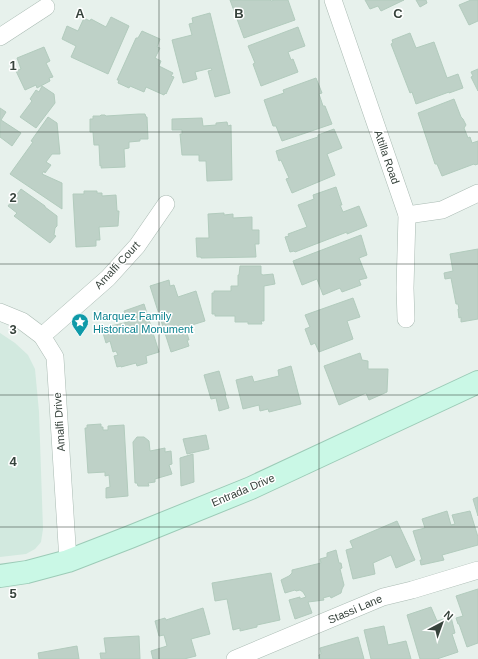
<svg xmlns="http://www.w3.org/2000/svg" width="478" height="659" viewBox="0 0 478 659" font-family="Arial,sans-serif">
  <style>
    .education { fill: #d2e9df }
    .building { fill: #bed1c7; stroke: #b2cbbd }
    .lines { fill: none; stroke-linecap: round; stroke-linejoin: round }
    .street-casing { stroke: #aabbb3; stroke-width: 18 }
    .secondary-casing { stroke: #9ccbb7; stroke-width: 24 }
    .street { stroke: #fff; stroke-width: 17 }
    .secondary { stroke: #caf8e6; stroke-width: 22 }
    .grid { fill: none; stroke: #37433c; stroke-width: 1; stroke-opacity: 0.55 }
    .labels { text-anchor: middle; stroke-width: 3; stroke-linejoin: round; paint-order: stroke }
    .street-label { font-size: 11px; fill: #37433c; stroke: #fff }
    .culture-label { font-size: 11px; fill: #0d838f; stroke: #fff; text-anchor: start }
    .grid-label { font-size: 13px; text-anchor: middle; font-weight: bold; fill: #37433c; stroke: #fff; stroke-width: 3; stroke-linejoin: round; paint-order: stroke }
  </style>
  <rect width="100%" height="100%" fill="#e7f1ec"/>
  <!-- education -->
  <polygon class="education" points="0,333 15,343 28,355 35,369 39,412 43,529 41,542 35,549 26,554 0,557"/>
  <!-- building -->
  <g class="building">
    <polygon points="230,0 270,0 271,1 275,0 288,0 295,20 244,38"/>
    <polygon points="365,0 404,0 381,11 378,6 370,9"/>
    <polygon points="416,0 426,0 427,3 420,7"/>
    <polygon points="471,0 478,0 478,21 469,25 459,5"/>
    <polygon points="210,13 230,93 215,97 208,71 212,70 211,68 195,72 197,79 183,83 172,40 192,35 189,24 193,23 192,18"/>
    <polygon points="111,17 129,26 108,74 71,57 76,46 62,39 67,26 78,31 84,18 90,21 91,19 106,27"/>
    <polygon points="298,27 305,46 288,52 291,60 293,59 298,72 261,86 253,64 255,63 248,46"/>
    <polygon points="142,31 160,39 157,47 160,48 155,58 161,61 159,66 173,73 171,76 174,77 166,94 165,93 164,95 146,87 144,92 130,86 129,88 118,83 119,80 117,80 136,38 138,38"/>
    <polygon points="410,33 416,48 434,42 447,78 458,74 463,88 449,93 449,92 416,104 412,92 410,93 391,44 393,43 392,40"/>
    <polygon points="44,47 50,61 46,63 53,77 49,78 50,81 37,88 36,85 25,90 16,71 21,69 17,58"/>
    <polygon points="478,69 478,91 471,77 473,76 471,72"/>
    <polygon points="316,78 322,93 319,94 323,106 325,106 332,124 282,141 276,126 273,126 264,100 284,93 283,90"/>
    <polygon points="42,86 54,94 55,103 36,128 20,117 32,101 30,99 36,90 39,92"/>
    <polygon points="454,99 461,117 463,119 466,125 464,128 468,138 470,137 472,143 478,141 478,164 475,165 474,164 442,176 437,164 435,164 418,113"/>
    <polygon points="0,108 6,112 1,120 21,133 12,146 0,137"/>
    <polygon points="139,114 145,114 146,117 147,117 148,139 140,139 140,141 129,142 129,148 124,149 125,167 101,168 102,166 100,166 99,145 94,145 93,132 90,132 90,119 93,119 93,116 100,116 101,115 105,115 106,116"/>
    <polygon points="48,117 57,123 60,154 52,154 46,162 51,165 45,173 44,171 42,174 62,183 62,209 10,174 33,142 31,141"/>
    <polygon points="202,118 203,126 216,125 216,123 227,122 228,126 231,125 232,180 207,181 206,161 199,161 199,155 182,155 180,134 182,134 182,130 172,130 172,119"/>
    <polygon points="334,129 342,148 327,154 335,175 292,193 286,179 289,178 281,160 279,161 276,151 318,137 318,135"/>
    <polygon points="336,187 342,205 340,205 343,212 359,206 367,226 347,234 347,232 295,252 294,251 290,252 285,237 289,236 288,234 307,227 298,205 314,199 313,195"/>
    <polygon points="21,189 45,206 45,207 57,216 57,226 55,228 54,235 56,236 50,243 14,216 17,213 8,206"/>
    <polygon points="84,191 97,191 97,193 102,193 102,196 116,195 117,211 119,211 118,226 99,227 100,240 96,240 96,246 76,247 73,194 84,194"/>
    <polygon points="224,213 224,215 233,214 233,218 252,217 252,230 259,230 259,244 255,244 256,257 201,258 201,257 197,257 196,238 209,238 208,214"/>
    <polygon points="361,235 367,255 359,258 367,278 359,280 361,285 342,292 340,288 323,295 317,279 302,285 293,261"/>
    <polygon points="478,249 478,319 461,322 461,317 459,318 458,309 459,309 458,304 456,304 451,278 445,279 444,273 453,271 450,254"/>
    <polygon points="240,266 261,266 261,274 263,275 273,274 275,284 264,286 264,321 261,321 262,324 248,324 248,322 235,322 235,316 215,316 215,314 212,314 212,293 214,293 214,291 231,291 231,286 238,286 238,275 239,275"/>
    <polygon points="169,280 170,286 174,285 178,297 196,291 205,321 192,325 193,328 186,330 189,340 187,340 189,346 171,352 150,286"/>
    <polygon points="353,298 360,317 347,321 353,339 319,352 315,343 311,345 305,329 310,327 305,315"/>
    <polygon points="144,304 159,352 146,356 147,363 137,366 136,363 121,367 121,366 117,367 114,356 118,355 116,351 113,352 110,341 106,343 103,333 106,332 105,330 112,328 111,326 128,322 124,311"/>
    <polygon points="360,353 362,360 368,361 368,369 388,369 387,392 369,400 366,393 339,405 324,366"/>
    <polygon points="291,366 301,404 269,412 268,409 260,411 259,405 243,409 236,380 252,376 254,382 279,376 278,370"/>
    <polygon points="219,371 226,395 225,395 229,408 219,411 216,398 211,399 204,375"/>
    <polygon points="101,424 101,427 103,427 103,430 108,430 108,426 124,425 128,496 106,498 106,488 110,487 109,475 105,476 105,472 88,473 85,428 87,428 87,425"/>
    <polygon points="206,435 209,449 187,454 183,439"/>
    <polygon points="137,437 144,437 149,441 150,451 165,448 165,452 171,451 172,464 169,465 172,474 155,479 155,482 148,483 149,486 138,486 137,483 135,483 133,442"/>
    <polygon points="193,454 194,482 181,486 180,458"/>
    <polygon points="478,497 478,516 473,499"/>
    <polygon points="447,511 451,525 455,524 452,515 470,511 478,537 478,545 442,555 444,560 421,565 420,560 422,560 413,531 425,528 422,519"/>
    <polygon points="397,521 415,560 396,568 391,555 373,563 375,574 353,579 346,550 353,548 350,541"/>
    <polygon points="336,550 339,563 341,563 342,568 340,569 344,585 342,589 341,593 331,598 330,596 323,598 324,600 308,602 312,613 295,619 289,600 300,597 300,599 306,597 303,592 300,590 296,591 295,590 285,593 281,580 289,576 292,573 292,570 321,563 320,559 327,557 327,553"/>
    <polygon points="271,573 280,620 257,625 257,627 240,631 240,628 233,630 227,599 215,601 212,583"/>
    <polygon points="478,589 478,643 467,647 459,624 458,624 456,618 463,616 456,596"/>
    <polygon points="431,607 437,621 451,617 455,633 452,634 458,652 437,659 420,659 407,615"/>
    <polygon points="203,608 210,634 191,639 196,656 184,659 153,659 151,651 167,646 164,635 159,636 155,621 165,618 166,620"/>
    <polygon points="384,626 388,645 406,641 411,659 371,659 364,630"/>
    <polygon points="139,636 140,659 101,659 100,653 106,653 104,638"/>
    <polygon points="358,637 364,659 320,659 319,655 321,654 320,648"/>
    <polygon points="77,646 79,659 39,659 38,653"/>
  </g>
  <g class="lines">
    <!-- street casing -->
    <g class="street-casing">
      <g id="street">
        <polyline points="333,0 407,215 405,288 406,319"/>
        <polyline points="0,37 46,7"/>
        <polyline points="407,215 442,210 478,193"/>
        <polyline points="0,312 22,321 42,336 55,357 68,561"/>
        <polyline points="42,336 108,278 137,246 166,204"/>
        <polyline points="235,659 383,597 412,590 478,570"/>
      </g>
    </g>
    <!-- secondary casing -->
    <g class="secondary-casing">
      <polyline id="secondary" points="0,576 27,572 68,561 130,537 251,488 478,382"/>
    </g>
    <!-- street -->
    <use href="#street" class="street"/>
    <!-- secondary -->
    <use href="#secondary" class="secondary"/>
  </g>
  <!-- grid -->
  <path class="grid" d="M159,0V659M319,0V659M0,132H478M0,264H478M0,395H478M0,527H478"/>
  <!-- icons -->
  <defs>
    <g id="sight-pin" transform="scale(0.9)"><path d="M0 17L-7.5 6A9.5 9.5 0 1 1 7.5 6Z" fill="#0f9aa8" stroke="#fff"/><path d="M0-6L1.8-2.2L6-1.7L2.9 1.2L3.7 5.4L0 3.3L-3.7 5.4L-2.9 1.2L-6-1.7L-1.8-2.2Z" fill="#fff"/></g>
  </defs>
  <g fill-rule="evenodd">
    <use href="#sight-pin" x="80" y="322"/>
  </g>
  <g class="labels">
    <!-- street labels -->
    <g class="street-label">
      <text transform="translate(387 157) rotate(71)" y="4">Attilla Road</text>
      <text transform="translate(117 265) rotate(-47)" y="4">Amalfi Court</text>
      <text transform="translate(59 422) rotate(-94)" y="4">Amalfi Drive</text>
      <text transform="translate(243 490) rotate(-23)" y="4">Entrada Drive</text>
      <text transform="translate(355 609) rotate(-23)" y="4">Stassi Lane</text>
    </g>
    <!-- culture labels -->
    <g class="culture-label">
      <text x="93" y="320">Marquez Family<tspan x="93" dy="13">Historical Monument</tspan></text>
    </g>
  </g>
  <g class="grid-label">
    <text x="80" y="18">A</text>
    <text x="239" y="18">B</text>
    <text x="398" y="18">C</text>
    <text x="13" y="70">1</text>
    <text x="13" y="202">2</text>
    <text x="13" y="334">3</text>
    <text x="13" y="466">4</text>
    <text x="13" y="598">5</text>
  </g>
  <!-- north arrow -->
  <g transform="translate(442 623) rotate(41)" stroke="#ffffff" stroke-width="3" paint-order="stroke">
  <path d="M0-3L7 15L0 10L-7 15Z" fill="#37433c"/>
  <text y="-6" font-size="11" font-weight="bold" text-anchor="middle" fill="#37433c">N</text>
  </g>
</svg>
